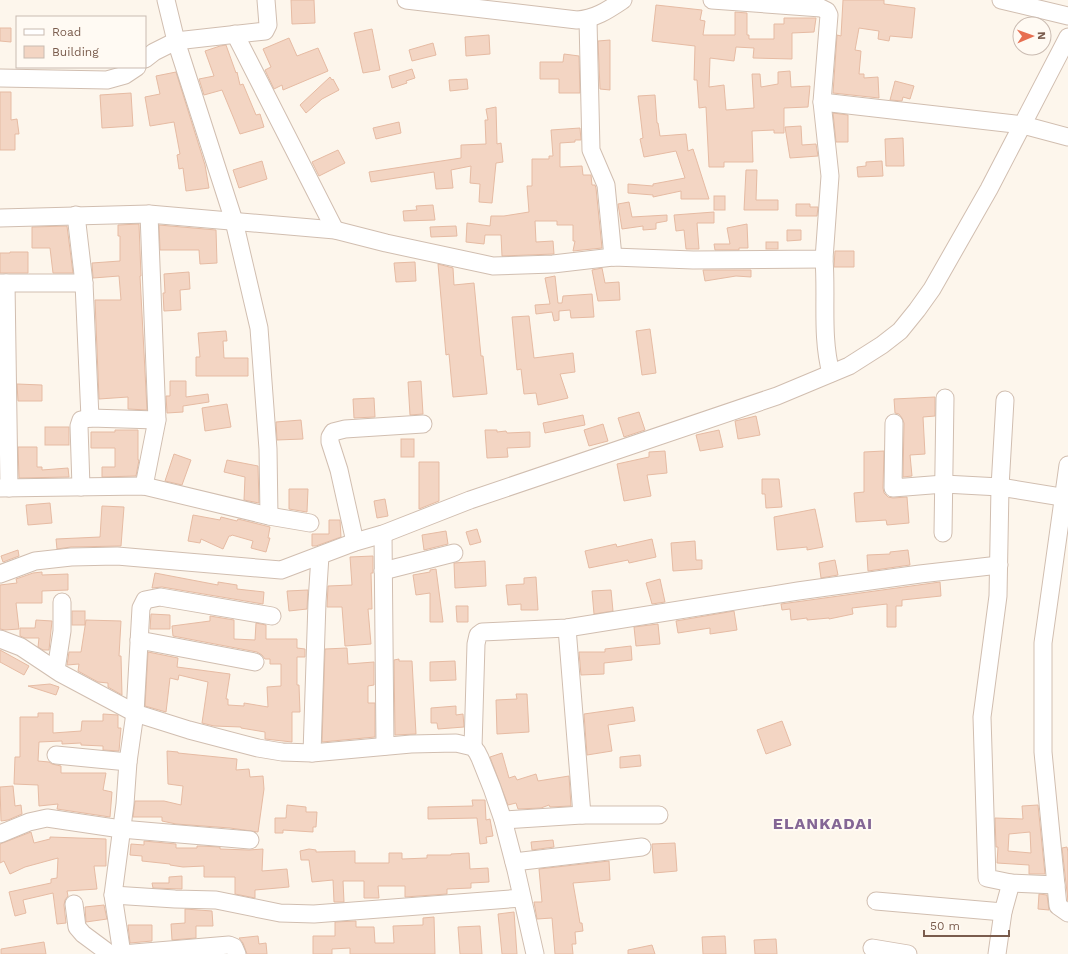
<svg xmlns="http://www.w3.org/2000/svg" width="1068" height="954" viewBox="0 0 1068 954" font-family="'Work Sans',sans-serif">
  <style>
    .building { fill: #f3d5c3; stroke: #e6bba3; fill-rule: evenodd }
    .lines { fill: none; stroke-linecap: round; stroke-linejoin: round }
    .minor-casing { stroke: #d1beb0; stroke-width: 19 }
    .minor { stroke: #fff; stroke-width: 17 }
    .labels { text-anchor: middle; stroke-width: 4; stroke-linejoin: round; paint-order: stroke }
    .district-label { font-size: 16px; font-weight: bold; letter-spacing: 1px; fill: #846695; stroke: #fffaf3 }
  </style>
  <rect width="100%" height="100%" fill="#fdf6ec"/>
  <!-- building -->
  <g class="building">
    <polygon points="291,0 314,0 315,23 292,24"/>
    <polygon points="843,0 884,0 884,4 915,8 912,38 890,36 889,41 878,39 879,31 859,28 855,50 861,51 859,74 864,74 864,78 878,77 879,98 833,93 837,35 841,36"/>
    <polygon points="656,5 702,10 700,20 705,21 703,35 735,35 735,12 747,13 747,35 749,35 749,39 774,39 774,24 784,24 784,18 816,18 814,32 792,33 792,59 753,58 754,48 736,47 734,61 710,58 709,87 724,85 726,110 754,108 752,74 760,74 761,87 778,84 778,72 790,71 791,87 810,86 808,107 784,108 784,133 774,133 774,130 752,131 753,162 724,162 724,167 709,167 706,107 699,108 697,80 694,80 695,46 652,41"/>
    <polygon points="0,28 11,28 11,42 0,41"/>
    <polygon points="372,29 380,70 363,73 354,33"/>
    <polygon points="489,35 490,54 466,56 465,37"/>
    <polygon points="289,38 297,56 318,48 328,71 283,90 282,85 274,89 265,70 271,67 263,49"/>
    <polygon points="610,40 610,90 600,89 598,41"/>
    <polygon points="433,43 436,55 412,61 409,50"/>
    <polygon points="226,45 236,73 237,72 240,85 243,84 256,115 260,114 264,127 240,134 234,119 222,90 204,95 199,79 214,76 205,51 220,46"/>
    <polygon points="564,54 579,56 580,93 559,93 559,79 540,79 540,62 563,62"/>
    <polygon points="412,69 415,78 406,81 407,83 392,88 389,76"/>
    <polygon points="176,72 205,165 209,188 186,191 183,168 179,169 177,155 180,154 174,122 150,126 145,97 160,94 156,76"/>
    <polygon points="330,77 332,80 333,79 339,90 322,99 306,113 300,105"/>
    <polygon points="467,79 468,89 450,91 449,80"/>
    <polygon points="895,81 914,86 910,99 903,97 902,101 890,100"/>
    <polygon points="0,92 11,92 11,120 17,119 19,134 15,134 15,150 0,150"/>
    <polygon points="131,93 133,126 102,128 100,95"/>
    <polygon points="655,95 657,123 658,123 660,136 686,134 688,151 693,149 709,199 681,199 681,191 653,197 653,195 628,193 628,184 653,186 653,184 685,178 676,151 644,157 640,139 643,138 638,96"/>
    <polygon points="496,107 497,144 501,143 503,162 496,163 492,203 479,202 480,184 470,183 471,166 451,170 453,188 436,189 434,172 371,182 369,172 461,158 461,145 486,144 485,120 488,120 486,109"/>
    <polygon points="833,113 848,115 848,142 836,142"/>
    <polygon points="399,122 401,133 376,139 373,128"/>
    <polygon points="801,126 802,145 816,144 818,156 790,158 785,127"/>
    <polygon points="580,128 581,140 575,140 575,142 560,143 560,167 582,166 583,175 591,175 592,185 595,185 596,188 602,248 573,251 575,241 573,241 573,225 557,225 557,221 535,221 536,242 553,241 554,254 502,256 501,235 485,235 484,244 466,242 467,223 490,226 491,216 504,216 529,212 527,186 532,186 532,159 549,159 549,156 553,156 551,130"/>
    <polygon points="903,138 904,166 886,166 885,139"/>
    <polygon points="338,150 345,163 319,176 312,162"/>
    <polygon points="262,161 267,179 239,188 233,170"/>
    <polygon points="882,161 883,176 858,177 857,167 866,166 866,162"/>
    <polygon points="746,170 757,170 756,200 778,200 778,210 744,210"/>
    <rect x="714" y="196" width="11" height="14"/>
    <polygon points="629,202 632,217 667,215 667,221 656,223 656,229 643,230 643,226 622,229 618,204"/>
    <polygon points="796,204 810,204 810,207 818,207 817,216 796,216"/>
    <polygon points="433,205 435,220 404,221 403,211 417,210 416,206"/>
    <polygon points="714,212 714,223 697,223 699,249 686,249 684,230 676,231 674,215"/>
    <polygon points="139,224 141,276 140,276 147,410 128,409 128,397 99,399 95,300 121,300 119,276 93,278 92,263 120,261 120,236 118,236 118,225"/>
    <polygon points="747,224 748,248 739,248 739,250 715,250 714,244 730,244 727,228"/>
    <polygon points="159,225 216,230 217,263 200,264 199,250 160,250"/>
    <polygon points="67,226 73,273 53,273 50,248 32,248 32,227"/>
    <polygon points="456,226 457,236 431,237 430,227"/>
    <polygon points="787,230 801,230 801,240 787,241"/>
    <rect x="766" y="242" width="12" height="7"/>
    <polygon points="835,251 854,251 854,267 834,267"/>
    <polygon points="10,252 28,252 28,273 0,273 0,253 10,253"/>
    <polygon points="415,262 416,281 396,282 394,263"/>
    <polygon points="438,264 453,268 454,285 474,283 481,356 483,356 487,394 453,397 449,354 446,355"/>
    <polygon points="602,268 605,283 619,282 620,300 598,301 592,270"/>
    <polygon points="703,270 751,270 751,277 736,276 705,281"/>
    <polygon points="189,272 190,289 180,290 181,310 164,311 163,293 165,293 164,274"/>
    <polygon points="555,276 558,303 562,303 563,296 592,294 594,317 571,318 570,310 559,311 559,320 554,321 552,312 536,314 535,305 550,304 545,278"/>
    <polygon points="529,316 534,358 573,353 575,372 560,374 568,398 538,405 536,393 524,394 521,369 517,370 512,317"/>
    <polygon points="650,329 656,373 642,375 636,331"/>
    <polygon points="226,331 227,341 223,341 224,358 248,358 248,376 196,376 196,357 200,357 198,333"/>
    <polygon points="170,381 186,381 186,397 208,394 209,402 183,406 183,412 167,413 166,396 170,396"/>
    <polygon points="421,381 423,414 410,415 408,382"/>
    <polygon points="17,384 42,385 42,401 18,401"/>
    <polygon points="935,397 935,416 923,417 925,454 910,455 912,476 903,477 904,423 902,418 899,414 895,413 894,399"/>
    <polygon points="374,398 375,417 354,418 353,399"/>
    <polygon points="227,404 231,427 205,431 202,408"/>
    <polygon points="639,412 645,430 624,437 618,418"/>
    <polygon points="583,415 585,425 545,433 543,423"/>
    <polygon points="756,416 760,435 738,439 735,421"/>
    <polygon points="301,420 303,439 277,440 276,422"/>
    <polygon points="603,424 608,441 589,446 584,430"/>
    <rect x="45" y="427" width="24" height="18"/>
    <polygon points="115,430 138,430 138,460 139,460 136,476 102,477 102,467 115,467 115,448 91,448 91,432 115,432"/>
    <polygon points="485,430 497,430 497,432 506,431 507,433 530,432 530,447 507,448 508,457 487,458"/>
    <polygon points="719,430 723,447 700,451 696,435"/>
    <rect x="401" y="439" width="13" height="18"/>
    <polygon points="18,447 37,447 37,467 42,467 42,470 68,468 69,477 19,478"/>
    <polygon points="665,451 667,473 647,475 651,496 624,501 617,464 649,457 649,452"/>
    <polygon points="884,451 883,488 884,493 888,497 893,498 907,497 909,523 887,525 886,520 856,522 854,493 864,492 864,452"/>
    <polygon points="174,454 191,460 182,485 165,481"/>
    <polygon points="227,460 258,466 259,503 244,500 245,477 224,472"/>
    <polygon points="419,462 439,462 439,501 419,509"/>
    <polygon points="762,479 779,479 782,507 766,508 765,494 762,494"/>
    <polygon points="289,489 308,489 307,512 289,509"/>
    <polygon points="385,499 388,516 377,518 374,501"/>
    <polygon points="50,503 52,523 28,525 26,505"/>
    <polygon points="102,506 124,507 121,546 71,547 57,549 56,539 100,537"/>
    <polygon points="815,509 823,547 807,550 807,547 777,550 774,517"/>
    <polygon points="193,515 220,520 221,517 237,521 238,519 270,527 268,538 270,538 266,552 251,548 253,541 232,535 231,536 229,536 223,549 201,539 200,543 188,541"/>
    <polygon points="329,520 340,520 341,537 316,546 312,546 312,534 329,534"/>
    <polygon points="477,529 481,542 470,545 466,532"/>
    <polygon points="446,531 448,544 424,550 422,535"/>
    <polygon points="652,539 656,557 629,563 628,560 589,568 585,551 616,544 617,547"/>
    <polygon points="695,541 696,560 702,560 702,569 673,571 671,543"/>
    <polygon points="18,550 19,556 3,562 1,556"/>
    <polygon points="908,550 910,565 868,571 867,555 890,554 890,552"/>
    <polygon points="373,556 373,573 371,573 372,609 368,609 371,644 345,646 342,607 327,607 328,586 352,585 350,557"/>
    <polygon points="835,560 838,575 821,578 819,563"/>
    <polygon points="485,561 486,586 455,588 454,563"/>
    <polygon points="436,569 443,622 430,622 430,593 416,595 413,575 430,572 430,570"/>
    <polygon points="42,572 42,575 68,574 68,590 42,591 42,603 16,603 19,629 5,630 0,629 0,585 17,583 16,579 33,573"/>
    <polygon points="155,573 218,585 218,582 237,585 237,589 264,592 263,604 162,587 152,588"/>
    <polygon points="536,577 538,610 521,610 521,604 508,605 506,585 524,584 524,578"/>
    <polygon points="660,579 665,602 652,604 646,583"/>
    <polygon points="940,582 941,596 902,600 902,606 896,606 896,627 887,627 887,604 852,608 853,614 829,619 829,618 807,620 807,618 791,620 790,609 782,610 781,604"/>
    <polygon points="308,590 307,609 289,611 287,591"/>
    <polygon points="611,590 613,611 594,614 592,591"/>
    <polygon points="456,606 468,606 468,622 457,622"/>
    <rect x="72" y="611" width="13" height="14"/>
    <polygon points="734,611 737,630 710,634 710,628 678,633 676,621"/>
    <polygon points="151,614 170,615 170,629 150,629"/>
    <polygon points="210,616 234,620 234,639 255,640 256,623 266,625 266,639 297,639 297,648 305,649 305,657 297,657 297,685 299,685 300,712 292,712 292,742 265,739 265,732 241,728 241,727 214,726 202,723 208,682 179,675 178,680 170,678 166,712 145,706 148,652 178,658 177,667 230,674 226,699 228,699 228,705 244,706 244,703 268,707 267,687 281,686 281,664 270,664 270,659 265,659 262,655 257,652 173,636 172,626 210,621"/>
    <polygon points="36,620 52,621 49,650 43,650 38,647 39,638 25,638 20,636 20,628 35,628"/>
    <polygon points="86,620 121,621 119,656 121,656 122,695 108,687 108,683 98,682 78,671 79,664 67,665 69,652 81,652"/>
    <polygon points="658,624 660,644 636,646 634,627"/>
    <polygon points="631,646 632,660 604,663 604,674 581,675 579,652 605,652 605,649"/>
    <polygon points="347,648 348,664 374,662 374,685 368,686 368,703 375,703 375,737 322,742 325,649"/>
    <polygon points="0,650 29,666 24,675 0,662"/>
    <polygon points="399,659 399,661 412,661 416,734 395,735 394,660"/>
    <polygon points="455,661 456,680 430,681 430,662"/>
    <polygon points="50,684 59,687 56,695 28,686"/>
    <polygon points="516,694 527,694 529,732 497,734 496,700 517,699"/>
    <polygon points="456,706 456,715 463,714 464,727 438,729 437,723 431,723 431,708"/>
    <polygon points="633,707 635,721 608,725 612,751 587,755 584,714"/>
    <polygon points="38,713 53,713 53,733 81,731 82,721 103,721 103,714 118,715 118,728 121,728 119,751 103,750 103,746 81,745 81,743 62,744 62,741 39,742 38,761 49,762 52,764 61,766 61,773 106,773 103,790 112,792 110,817 57,809 58,804 39,806 38,785 14,784 15,757 20,757 20,717 38,717"/>
    <polygon points="782,721 791,745 766,754 757,730"/>
    <polygon points="167,751 178,752 178,753 237,759 236,770 249,769 250,777 263,776 264,789 258,832 230,828 176,824 162,821 162,817 133,817 135,801 164,801 181,805 183,786 168,784"/>
    <polygon points="502,753 509,778 515,776 517,780 536,774 538,781 569,776 571,806 550,807 549,805 541,808 518,809 516,803 508,805 490,757"/>
    <polygon points="640,755 641,766 620,768 620,757"/>
    <polygon points="13,786 15,806 21,805 22,814 8,820 1,821 0,787"/>
    <polygon points="472,800 485,800 486,820 490,819 493,836 486,837 487,843 480,844 477,818 428,819 428,807 473,806"/>
    <polygon points="287,805 306,807 306,812 317,812 316,827 313,827 313,832 283,830 283,833 275,833 275,818 286,818"/>
    <path d="M1038,805L1045,874H1029V865L997,863L998,847H996L995,818L1023,819L1022,806ZM1030,832L1031,853L1008,851L1009,834Z"/>
    <polygon points="31,832 34,843 50,839 50,837 106,839 106,866 94,866 97,889 67,891 68,896 65,900 64,905 66,923 57,924 53,893 23,900 26,913 15,916 9,892 51,883 51,879 57,878 58,858 25,867 10,874 4,861 0,863 0,844"/>
    <polygon points="553,840 554,847 532,850 531,842"/>
    <polygon points="144,841 176,844 176,848 197,848 197,846 201,846 220,847 220,849 249,850 263,849 262,871 287,869 289,887 255,890 255,898 235,894 235,877 204,877 204,866 183,867 170,865 170,864 142,861 142,856 130,855 131,844 144,845"/>
    <polygon points="675,843 677,871 654,873 652,844"/>
    <polygon points="1067,847 1068,852 1068,901 1062,848"/>
    <polygon points="309,849 316,850 316,852 355,851 355,863 389,863 389,853 402,853 402,859 427,858 427,855 451,855 451,854 469,853 470,869 488,868 489,882 471,883 471,888 447,889 447,894 405,897 405,886 378,886 379,898 364,898 364,881 343,881 344,902 334,902 333,880 312,882 309,860 301,860 300,851"/>
    <polygon points="609,861 610,880 573,883 580,923 582,923 583,931 575,932 576,944 572,944 573,954 555,954 552,918 537,919 534,902 542,902 539,869"/>
    <polygon points="182,876 182,889 153,888 152,883 169,883 169,877"/>
    <polygon points="1039,894 1047,895 1049,910 1038,909"/>
    <polygon points="104,905 107,919 86,922 85,907"/>
    <polygon points="185,909 212,911 213,926 196,926 196,938 172,940 171,924 185,923"/>
    <polygon points="514,912 517,954 502,954 498,914"/>
    <polygon points="434,917 435,954 350,954 350,948 332,949 332,954 313,954 313,936 335,936 335,922 356,921 356,927 374,927 375,943 394,943 393,926 423,925 423,918"/>
    <polygon points="128,925 152,925 152,941 130,943"/>
    <polygon points="480,926 482,954 460,954 458,927"/>
    <polygon points="258,936 259,944 266,943 267,954 247,954 243,943 239,938"/>
    <polygon points="725,936 726,954 703,954 702,937"/>
    <polygon points="776,939 777,954 755,954 754,940"/>
    <polygon points="44,942 46,954 1,954 1,949"/>
    <polygon points="652,945 655,954 628,954 628,950"/>
  </g>
  <g class="lines">
    <!-- minor casing -->
    <g class="minor-casing">
      <g id="minor">
        <polyline points="166,0 176,41 234,221 259,328 268,449 269,516"/>
        <path d="M406,0L577,20C595,19 608,10 623,0"/>
        <polyline points="1001,0 1068,16"/>
        <polyline points="588,20 591,150 606,185 613,257"/>
        <polyline points="235,34 335,230"/>
        <polyline points="145,59 154,52 176,41 265,31 268,25 266,0"/>
        <polyline points="0,78 107,80 125,75 137,67"/>
        <polyline points="822,102 1023,125 1068,137"/>
        <polyline points="0,218 149,214 335,230 386,243 493,266 553,264 613,257 693,260 824,259 830,176 822,102 829,15 827,11 821,8 712,0"/>
        <path d="M824,259C827,297 821,336 831,373"/>
        <polyline points="0,283 84,283 76,215"/>
        <polyline points="6,283 9,488"/>
        <polyline points="84,283 90,418"/>
        <polyline points="1005,400 1000,487 998,596 982,717 987,878 1011,883 1056,885"/>
        <polyline points="894,423 893,488 944,484 1000,487 1068,498"/>
        <polyline points="1068,465 1043,643 1043,752 1058,906 1068,913"/>
        <polyline points="144,486 157,420"/>
        <polyline points="81,487 79,426 81,420 90,418 157,420 149,214"/>
        <polyline points="0,488 144,486 269,516 310,523"/>
        <polyline points="943,533 945,398"/>
        <polyline points="383,534 385,746"/>
        <polyline points="355,542 339,470 330,442 330,437 333,432 345,429 423,424"/>
        <polyline points="383,571 454,553"/>
        <polyline points="0,574 35,561 71,557 117,556 281,570 355,542 383,534 470,500 777,396 849,366 882,345 900,331 917,310 932,289 989,189 1068,37"/>
        <polyline points="567,628 582,815"/>
        <polyline points="0,639 21,647 60,673 135,713 189,730 258,748 282,752 312,753 411,744 456,743 473,747 477,752 480,758 492,788 503,820 516,870 535,954"/>
        <polyline points="139,640 255,662"/>
        <polyline points="56,670 62,631 62,602"/>
        <polyline points="473,747 476,644 478,635 482,632 567,628 798,591 920,574 999,565"/>
        <polyline points="312,753 317,602 320,556"/>
        <polyline points="56,755 128,762"/>
        <polyline points="503,820 582,815 659,815"/>
        <polyline points="0,834 29,822 47,818 121,829 250,840"/>
        <polyline points="514,862 642,847"/>
        <polyline points="113,895 175,899 216,900 280,913 314,914 522,898"/>
        <polyline points="876,901 1003,912"/>
        <polyline points="74,904 77,927 83,934 110,954"/>
        <polyline points="872,948 908,954"/>
        <polyline points="122,954 113,895 125,804 128,762 135,713 141,608 145,600 160,597 272,616"/>
        <polyline points="122,954 229,945 234,947 237,954"/>
        <polyline points="997,954 1003,912 1011,883"/>
      </g>
    </g>
    <!-- minor -->
    <use href="#minor" class="minor"/>
  </g>
  <g class="labels">
    <!-- district labels -->
    <g class="district-label">
      <text x="823" y="829">ELANKADAI</text>
    </g>
  </g>
  <!-- legend -->
  <rect x="16" y="16" width="130" height="52" fill="#fffaf3" stroke="#cabbb1"/>
  <rect x="24" y="29" width="20" height="6" fill="#ffffff" stroke="#cabbb1"/>
  <text x="52" y="36" font-size="12" fill="#7a5c4d">Road</text>
  <rect x="24" y="46" width="20" height="12" fill="#f3d5c3" stroke="#cabbb1"/>
  <text x="52" y="56" font-size="12" fill="#7a5c4d">Building</text>
  <!-- north arrow -->
  <g transform="translate(1032 36) rotate(88)"><circle r="19" fill="#fffaf3" stroke="#cabbb1"/>
  <path d="M0-3L7 15L0 10L-7 15Z" fill="#e76f51"/>
  <text y="-6" font-size="11" font-weight="bold" text-anchor="middle" fill="#7a5c4d">N</text>
  </g>
  <!-- scale -->
  <path d="M924 930v6h85v-6" fill="none" stroke="#7a5c4d" stroke-width="2"/>
  <text x="930" y="930" font-size="12" fill="#7a5c4d" stroke="#fffaf3" stroke-width="3" paint-order="stroke">50 m</text>
</svg>
